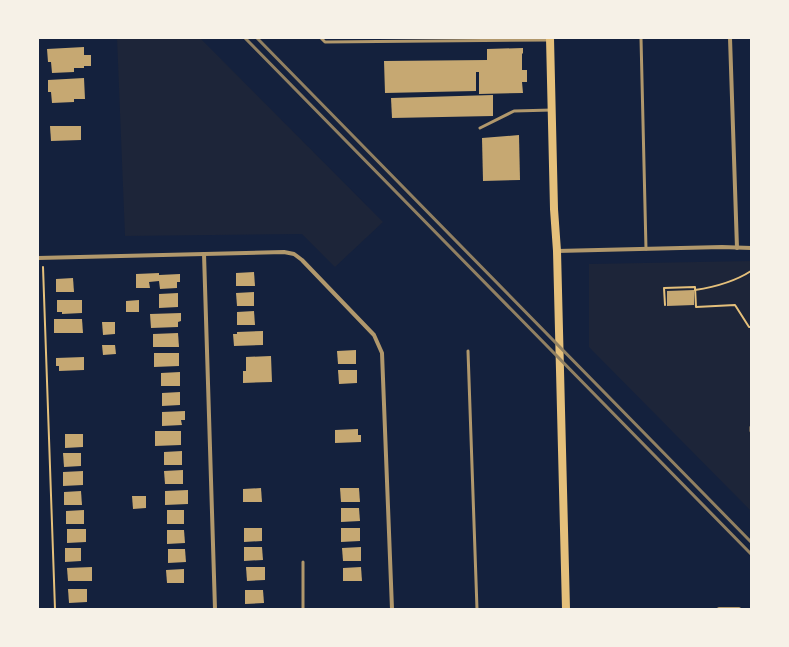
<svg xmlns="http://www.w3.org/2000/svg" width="789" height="647" viewBox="0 0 789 647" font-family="Signika,sans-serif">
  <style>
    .green { fill: #1d2539 }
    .building { fill: #c6a872 }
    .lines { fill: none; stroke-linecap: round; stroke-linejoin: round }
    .path { stroke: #e5c07b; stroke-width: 2 }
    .service { stroke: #b1986c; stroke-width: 3 }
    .minor { stroke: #b1986c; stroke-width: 4 }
    .secondary { stroke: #e5c07b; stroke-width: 8 }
    .rail { stroke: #918062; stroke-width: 3 }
  </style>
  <rect width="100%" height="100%" fill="#14213d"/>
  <!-- green -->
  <g class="green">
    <polygon points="117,38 200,38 383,222 335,267 302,234 125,236"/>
    <polygon points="751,261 751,511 589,347 589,264"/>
  </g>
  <!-- building -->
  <g class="building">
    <polygon points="84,47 84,55 91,55 91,66 84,66 84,68 74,68 74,72 52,73 51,62 48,62 47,49"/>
    <polygon points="523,48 523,53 522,54 522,70 527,70 527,82 522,82 523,93 479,94 479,72 476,72 476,91 385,93 384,61 487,60 487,49"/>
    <polygon points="84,78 85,99 74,99 74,102 52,103 51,92 48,92 48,80"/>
    <polygon points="493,95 493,116 392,118 391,98"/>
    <polygon points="50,126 81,126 81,140 51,141"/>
    <polygon points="519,135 520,180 483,181 482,138"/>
    <polygon points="254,272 255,286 236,286 236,273"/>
    <polygon points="159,273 159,275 180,274 180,282 177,282 177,288 160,289 159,281 149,282 150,288 136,288 136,274"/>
    <polygon points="73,278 74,292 56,292 56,279"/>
    <polygon points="694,290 694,305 667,306 667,291"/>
    <polygon points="254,292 254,306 237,306 236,293"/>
    <polygon points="178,293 178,307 159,308 159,294"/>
    <polygon points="57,300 82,300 82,313 62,314 62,312 57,312"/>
    <polygon points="139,300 139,312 126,312 126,301"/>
    <polygon points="254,311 255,325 237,325 237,312"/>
    <polygon points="181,313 181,321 178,322 178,327 151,328 150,314"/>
    <polygon points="54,319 82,319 83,333 54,333"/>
    <polygon points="102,322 115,322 115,334 103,335"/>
    <polygon points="263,331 263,345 234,346 233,334 237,334 237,332"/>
    <polygon points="178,333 179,347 153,347 153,334"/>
    <polygon points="102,345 115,345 116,354 103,355"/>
    <polygon points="356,350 356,364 338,364 337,351"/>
    <polygon points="154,353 179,353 179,366 154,367"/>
    <polygon points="271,356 272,382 243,383 243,371 246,371 246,357"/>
    <polygon points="84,357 84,370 59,371 59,366 56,366 56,358"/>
    <polygon points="338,370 357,370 357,383 339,384"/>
    <polygon points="180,372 180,386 161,386 161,373"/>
    <polygon points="180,392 180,405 162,406 162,393"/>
    <polygon points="185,411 185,420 181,420 182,425 162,426 162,412"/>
    <polygon points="358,429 358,435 361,435 361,442 335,443 335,430"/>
    <polygon points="155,431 181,431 181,445 155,446"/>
    <polygon points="65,434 83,434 83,447 65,448"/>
    <polygon points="182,451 182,465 164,465 164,452"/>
    <polygon points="63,453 81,453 81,466 64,467"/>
    <polygon points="183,470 183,484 165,484 164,471"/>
    <polygon points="83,471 83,485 63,486 63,472"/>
    <polygon points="261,488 262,502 243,502 243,489"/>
    <polygon points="340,488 359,488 360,502 341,502"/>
    <polygon points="188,490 188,504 165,505 165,491"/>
    <polygon points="81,491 82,505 64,505 64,492"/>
    <polygon points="132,496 146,496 146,508 133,509"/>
    <polygon points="341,508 359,508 360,521 341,522"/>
    <polygon points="84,510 84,524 66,524 66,511"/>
    <rect x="167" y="510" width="17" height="14"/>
    <polygon points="244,528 262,528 262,541 244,542"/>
    <polygon points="341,528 360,528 360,541 341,542"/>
    <polygon points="67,529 86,529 86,542 67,543"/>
    <polygon points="167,530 184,530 185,543 167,544"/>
    <polygon points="244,547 262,547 263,560 244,561"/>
    <polygon points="361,547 361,561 343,561 342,548"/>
    <polygon points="65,548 81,548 81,561 65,562"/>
    <polygon points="168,549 185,549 186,562 168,563"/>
    <polygon points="92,567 92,581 68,581 67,568"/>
    <polygon points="246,567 265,567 265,580 247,581"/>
    <polygon points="361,567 362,581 343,581 343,568"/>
    <polygon points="184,569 184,583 167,583 166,570"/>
    <polygon points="68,589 87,589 87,602 69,603"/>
    <polygon points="245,590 263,590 264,603 245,604"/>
  </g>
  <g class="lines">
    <!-- path -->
    <g class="path">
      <polyline points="43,267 55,609"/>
      <path d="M695,290C715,287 734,282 751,271"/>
      <polyline points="665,305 664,288 695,287 696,307 735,305 749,327 751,327"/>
    </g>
    <!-- service -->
    <g class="service">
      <polyline points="321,38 325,42 550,40"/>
      <polyline points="641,38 646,249"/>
      <polyline points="480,128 514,111 552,110"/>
      <polyline points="468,351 477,609"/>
      <polyline points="751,427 751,431"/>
      <polyline points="303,562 303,609"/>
    </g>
    <!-- minor -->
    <g class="minor">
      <polyline points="730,38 737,248"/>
      <polyline points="557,251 722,247 751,248"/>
      <polyline points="204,254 215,609"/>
      <polyline points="38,258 284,252 294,254 302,260 374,335 382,353 392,609"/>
      <polyline points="719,609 739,609"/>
    </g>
    <!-- secondary -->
    <polyline class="secondary" points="550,38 554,209 557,251 566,609"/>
    <!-- rail -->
    <g class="rail">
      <polyline points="245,38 751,554"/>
      <polyline points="257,38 751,542"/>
    </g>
  </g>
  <!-- border -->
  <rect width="789" height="647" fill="none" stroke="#f6f1e7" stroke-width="78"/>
</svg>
